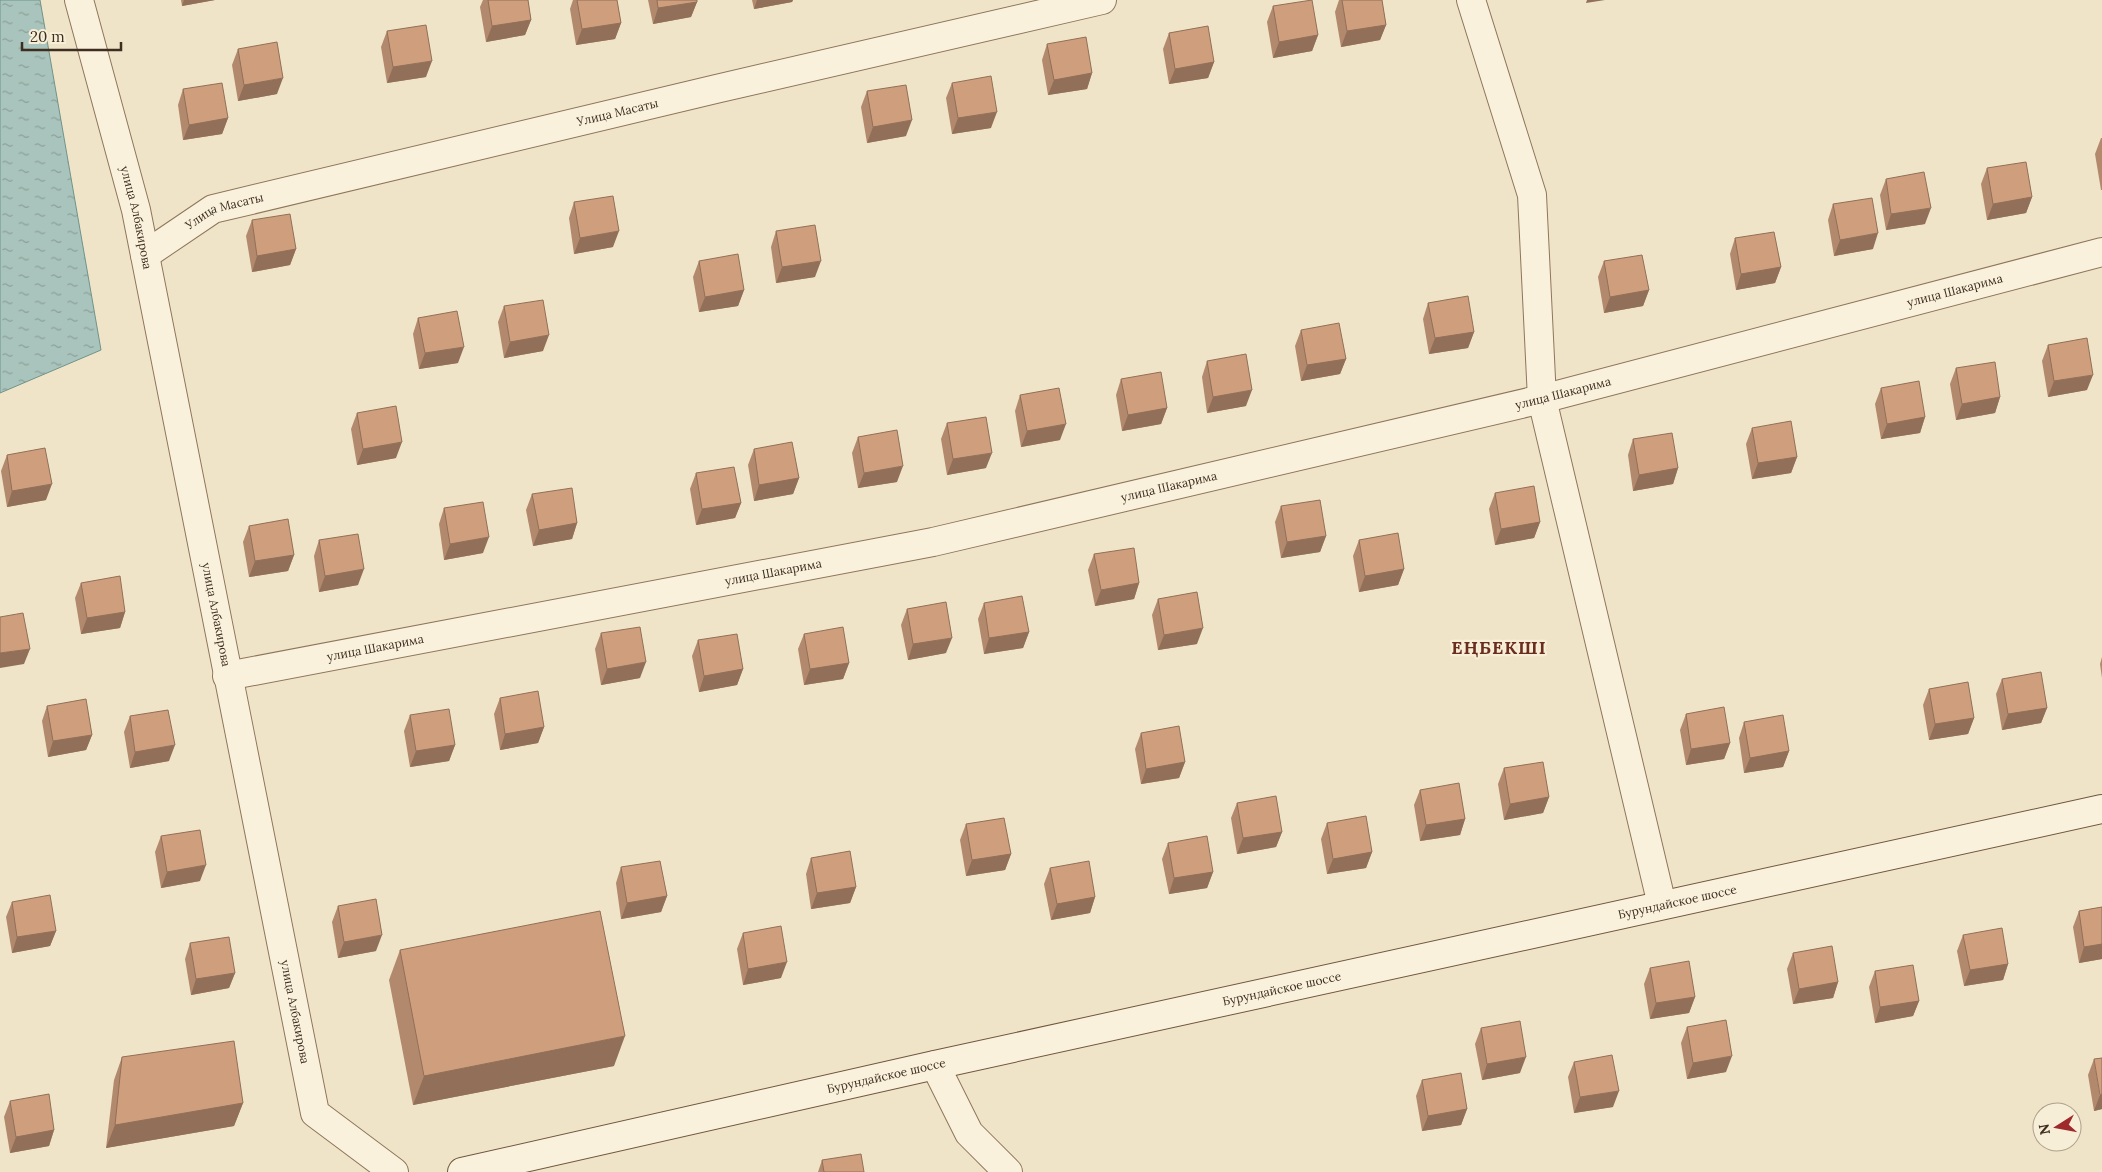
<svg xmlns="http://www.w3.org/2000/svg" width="2102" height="1172" viewBox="0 0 2102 1172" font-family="Lora,serif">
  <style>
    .water { fill: url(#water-ripples); stroke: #6f938a }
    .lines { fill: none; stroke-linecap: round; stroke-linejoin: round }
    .minor-casing { stroke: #8d765c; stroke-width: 30 }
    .secondary-casing { stroke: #6f573f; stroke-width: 30 }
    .minor { stroke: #faf1dc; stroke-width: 28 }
    .secondary { stroke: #faf1dc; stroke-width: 28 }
    .wall { fill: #b2896c }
    .shaded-wall { fill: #916f58 }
    .building { fill: #cf9f7d; stroke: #916f58 }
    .labels { text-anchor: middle; stroke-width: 4.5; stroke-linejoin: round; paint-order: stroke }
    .street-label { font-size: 12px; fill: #3d2e20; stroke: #f7eed8 }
    .district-label { font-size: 18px; font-weight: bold; letter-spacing: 1px; fill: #6b2e1e; stroke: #f7eed8 }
  </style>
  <defs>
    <pattern id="water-ripples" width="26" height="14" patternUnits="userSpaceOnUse" patternTransform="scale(1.25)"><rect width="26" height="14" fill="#a9c4bc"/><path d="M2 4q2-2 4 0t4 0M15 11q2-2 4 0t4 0" fill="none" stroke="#8ba098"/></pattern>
  </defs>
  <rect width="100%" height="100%" fill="#f0e4c8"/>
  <!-- water -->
  <polygon class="water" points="0,0 40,0 101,350 0,393"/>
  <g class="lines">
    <!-- minor casing -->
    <g class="minor-casing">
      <g id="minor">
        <path id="s1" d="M79,0L136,210L315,1113L394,1172"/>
        <polyline points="1471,0 1532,195 1542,399 1662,905"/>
        <path id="s2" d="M145,255L213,209L716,89L1102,0"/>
        <path id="s3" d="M227,676L933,542L1542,399L2102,252"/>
        <polyline points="935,1065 969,1133 1008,1172"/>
      </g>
    </g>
    <!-- secondary casing -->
    <g class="secondary-casing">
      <g id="secondary">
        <path id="s4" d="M462,1172L935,1065L2102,809"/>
      </g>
    </g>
    <!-- minor -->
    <use href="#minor" class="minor"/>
    <!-- secondary -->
    <use href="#secondary" class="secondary"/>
  </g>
  <!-- wall -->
  <g class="wall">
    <polygon points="181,0 215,0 182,6"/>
    <polygon points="483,0 528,0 531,20 525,35 486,42 480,7"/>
    <polygon points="573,0 617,0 621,23 615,39 576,45 570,9"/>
    <polygon points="648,0 697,0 697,2 691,17 653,24"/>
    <polygon points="752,0 793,0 792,2 754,9"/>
    <polygon points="1339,0 1382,0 1386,25 1380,40 1341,47 1335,12"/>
    <polygon points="1273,6 1318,35 1312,51 1273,58 1267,22"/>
    <polygon points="387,31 426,77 387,83 381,47"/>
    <polygon points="1169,33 1214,62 1208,78 1169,84 1163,49"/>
    <polygon points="1047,44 1092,73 1087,89 1048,95 1042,60"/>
    <polygon points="238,49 277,94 238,101 232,65"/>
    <polygon points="952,83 991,128 952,134 946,98"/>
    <polygon points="183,89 228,118 222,134 183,140 178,105"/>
    <polygon points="867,91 906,136 867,143 861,107"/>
    <polygon points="2101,138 2102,138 2102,190 2101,190 2095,154"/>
    <polygon points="1987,168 2032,197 2026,213 1987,220 1981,184"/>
    <polygon points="1886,179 1925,224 1886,230 1880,195"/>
    <polygon points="574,202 613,247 574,254 569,218"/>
    <polygon points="1833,204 1873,249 1834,256 1828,220"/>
    <polygon points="252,220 296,249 290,265 252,272 246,236"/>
    <polygon points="776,231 815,277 776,283 771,247"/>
    <polygon points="1735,238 1781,267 1775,283 1736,290 1730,254"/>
    <polygon points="699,261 744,290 738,306 699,312 693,277"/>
    <polygon points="1604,261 1649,290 1643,306 1604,313 1598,277"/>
    <polygon points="1428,303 1474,332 1468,348 1429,354 1423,319"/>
    <polygon points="504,306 543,351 504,358 498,322"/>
    <polygon points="418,318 458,363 419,369 413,334"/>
    <polygon points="1301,330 1346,359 1340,374 1301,381 1295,346"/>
    <polygon points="2048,345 2087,390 2048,397 2042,361"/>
    <polygon points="1207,361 1246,406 1207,413 1202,377"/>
    <polygon points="1956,368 2000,397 1995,413 1956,420 1950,384"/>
    <polygon points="1121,379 1167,408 1161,424 1122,431 1116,395"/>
    <polygon points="1881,388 1925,417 1920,433 1881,439 1875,404"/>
    <polygon points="1020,395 1060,440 1021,447 1015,411"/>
    <polygon points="357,413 396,458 357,465 351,429"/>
    <polygon points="947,423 986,468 947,475 941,439"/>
    <polygon points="1752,428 1797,457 1791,473 1752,479 1746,444"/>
    <polygon points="858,437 897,482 858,488 852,453"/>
    <polygon points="1633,439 1678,468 1673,484 1633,491 1628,455"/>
    <polygon points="754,449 799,478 793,494 754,501 748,465"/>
    <polygon points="7,455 46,500 7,507 1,471"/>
    <polygon points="696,473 741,503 735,518 696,525 690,489"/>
    <polygon points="1495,493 1540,522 1534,538 1495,545 1489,509"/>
    <polygon points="532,494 577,523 572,539 533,546 526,510"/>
    <polygon points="1281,506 1326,536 1320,552 1281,558 1275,522"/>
    <polygon points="444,508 483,553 444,560 439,524"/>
    <polygon points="249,526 294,555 288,571 249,577 243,542"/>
    <polygon points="319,540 358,585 319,592 314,556"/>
    <polygon points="1359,540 1404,569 1398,585 1359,592 1353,556"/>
    <polygon points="1094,554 1139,583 1134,599 1095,606 1088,570"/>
    <polygon points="81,583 125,612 120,628 81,634 75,598"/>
    <polygon points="1158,599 1197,644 1158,650 1152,615"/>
    <polygon points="984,603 1029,632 1023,648 984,654 978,619"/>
    <polygon points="907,609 946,653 908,660 901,625"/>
    <polygon points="601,633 640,678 601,685 595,649"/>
    <polygon points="804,634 849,663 843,679 804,685 798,649"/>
    <polygon points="698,640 743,669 737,685 699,692 692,656"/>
    <polygon points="2102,657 2102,678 2100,664"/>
    <polygon points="2002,679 2047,708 2041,723 2002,730 1996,694"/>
    <polygon points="1929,689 1974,718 1968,734 1929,740 1923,705"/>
    <polygon points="500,698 544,727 538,743 500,750 494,714"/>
    <polygon points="47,706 92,735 86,750 48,757 42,721"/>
    <polygon points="1686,714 1730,743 1724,759 1686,765 1680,730"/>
    <polygon points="410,715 455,745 449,761 410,767 404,731"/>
    <polygon points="130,716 169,761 130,768 124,732"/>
    <polygon points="1744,722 1789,751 1783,767 1744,773 1739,738"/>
    <polygon points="1141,733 1185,762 1179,778 1141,784 1135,749"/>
    <polygon points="1504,768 1549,797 1543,813 1504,820 1498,784"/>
    <polygon points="1420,790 1465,819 1460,835 1420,841 1414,805"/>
    <polygon points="1237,803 1282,832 1276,847 1237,854 1231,818"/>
    <polygon points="1327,823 1372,852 1366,868 1327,874 1321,839"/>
    <polygon points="966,824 1011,854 1005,870 966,876 960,840"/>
    <polygon points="161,836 200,881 161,888 155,852"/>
    <polygon points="1168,843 1213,872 1207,888 1169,894 1162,859"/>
    <polygon points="811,858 856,887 850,903 811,909 806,874"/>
    <polygon points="621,867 667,896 661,912 621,919 616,883"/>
    <polygon points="1050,868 1095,897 1090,913 1051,920 1044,884"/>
    <polygon points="12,902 56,931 50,946 12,953 6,917"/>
    <polygon points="338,906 376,951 338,958 332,922"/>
    <polygon points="2102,907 2102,959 2079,963 2073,927 2079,911"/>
    <polygon points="743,933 781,978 743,985 737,949"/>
    <polygon points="1963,935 2008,964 2003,980 1964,986 1957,951"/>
    <polygon points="190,943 235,973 229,988 191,995 185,959"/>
    <polygon points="400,950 614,1066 413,1105 389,980"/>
    <polygon points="1793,953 1838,982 1833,998 1793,1004 1787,969"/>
    <polygon points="1650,968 1695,997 1689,1013 1650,1019 1644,984"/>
    <polygon points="1875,971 1919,1001 1913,1016 1875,1023 1869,987"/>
    <polygon points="1687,1027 1726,1072 1687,1079 1681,1043"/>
    <polygon points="1481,1028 1520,1073 1482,1080 1475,1044"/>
    <polygon points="122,1057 243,1103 234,1126 106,1148 114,1080"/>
    <polygon points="2094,1059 2102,1109 2094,1111 2088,1075"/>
    <polygon points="1574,1062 1613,1107 1574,1113 1568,1077"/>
    <polygon points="1422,1080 1467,1109 1461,1125 1422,1131 1416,1096"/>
    <polygon points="10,1101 54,1130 49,1146 10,1153 4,1117"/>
    <polygon points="822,1160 864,1172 818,1172"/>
  </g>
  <!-- shaded-wall -->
  <g class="shaded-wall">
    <polygon points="184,0 215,0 182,6"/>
    <polygon points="757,0 793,0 792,2 754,9"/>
    <polygon points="1587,0 1605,0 1586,3"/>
    <polygon points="697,2 691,17 653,24 658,8"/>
    <polygon points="531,20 525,35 486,42 492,26"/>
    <polygon points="621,23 615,39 576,45 582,29"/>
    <polygon points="1386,25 1380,40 1341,47 1347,31"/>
    <polygon points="1318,35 1312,51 1273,58 1279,42"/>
    <polygon points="432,61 426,77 387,83 393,67"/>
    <polygon points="1214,62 1208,78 1169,84 1175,69"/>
    <polygon points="1092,73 1087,89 1048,95 1054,80"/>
    <polygon points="283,78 277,94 238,101 244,85"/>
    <polygon points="997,112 991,128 952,134 958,118"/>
    <polygon points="228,118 222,134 183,140 189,125"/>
    <polygon points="912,120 906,136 867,143 873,127"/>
    <polygon points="2032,197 2026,213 1987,220 1993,204"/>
    <polygon points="1931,208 1925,224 1886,230 1891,214"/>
    <polygon points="619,231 613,247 574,254 580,238"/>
    <polygon points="1878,233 1873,249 1834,256 1840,240"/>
    <polygon points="296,249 290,265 252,272 257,256"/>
    <polygon points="821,261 815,277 776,283 782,267"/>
    <polygon points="1781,267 1775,283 1736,290 1741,274"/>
    <polygon points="744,290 738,306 699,312 705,297"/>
    <polygon points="1649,290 1643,306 1604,313 1610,297"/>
    <polygon points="1474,332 1468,348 1429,354 1435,338"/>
    <polygon points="549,335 543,351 504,358 510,342"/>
    <polygon points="464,347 458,363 419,369 425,353"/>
    <polygon points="1346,359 1340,374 1301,381 1307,365"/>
    <polygon points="2093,375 2087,390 2048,397 2054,381"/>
    <polygon points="1252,390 1246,406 1207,413 1213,397"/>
    <polygon points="2000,397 1995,413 1956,420 1962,404"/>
    <polygon points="1167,408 1161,424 1122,431 1128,415"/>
    <polygon points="1925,417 1920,433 1881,439 1887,424"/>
    <polygon points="1066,424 1060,440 1021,447 1027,431"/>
    <polygon points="402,442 396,458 357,465 363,449"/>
    <polygon points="992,453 986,468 947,475 953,459"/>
    <polygon points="1797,457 1791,473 1752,479 1758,463"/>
    <polygon points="903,466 897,482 858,488 864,473"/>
    <polygon points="1678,468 1673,484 1633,491 1639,475"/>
    <polygon points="799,478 793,494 754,501 759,485"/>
    <polygon points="52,484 46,500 7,507 12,491"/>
    <polygon points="741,503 735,518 696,525 702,509"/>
    <polygon points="1540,522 1534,538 1495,545 1501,529"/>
    <polygon points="577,523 572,539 533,546 539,530"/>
    <polygon points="1326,536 1320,552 1281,558 1287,542"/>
    <polygon points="489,537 483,553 444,560 450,544"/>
    <polygon points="294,555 288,571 249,577 255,561"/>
    <polygon points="364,569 358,585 319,592 325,576"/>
    <polygon points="1404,569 1398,585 1359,592 1365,576"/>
    <polygon points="1139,583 1134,599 1095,606 1101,590"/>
    <polygon points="125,612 120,628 81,634 87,618"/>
    <polygon points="1203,628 1197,644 1158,650 1164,635"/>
    <polygon points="1029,632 1023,648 984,654 989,638"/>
    <polygon points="952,638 946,653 908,660 913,644"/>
    <polygon points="30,649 24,664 0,668 0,653"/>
    <polygon points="646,662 640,678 601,685 607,669"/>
    <polygon points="849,663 843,679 804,685 810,669"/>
    <polygon points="743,669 737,685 699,692 704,676"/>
    <polygon points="2047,708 2041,723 2002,730 2008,714"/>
    <polygon points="1974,718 1968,734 1929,740 1935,724"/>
    <polygon points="544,727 538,743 500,750 505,734"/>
    <polygon points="92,735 86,750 48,757 53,741"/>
    <polygon points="1730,743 1724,759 1686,765 1691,749"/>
    <polygon points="175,745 169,761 130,768 135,752"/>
    <polygon points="455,745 449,761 410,767 416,751"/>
    <polygon points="1789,751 1783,767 1744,773 1750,758"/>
    <polygon points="1185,762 1179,778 1141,784 1146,769"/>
    <polygon points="1549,797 1543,813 1504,820 1510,804"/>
    <polygon points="1465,819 1460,835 1420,841 1426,825"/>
    <polygon points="1282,832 1276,847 1237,854 1243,838"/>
    <polygon points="1372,852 1366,868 1327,874 1333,859"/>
    <polygon points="1011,854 1005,870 966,876 972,860"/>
    <polygon points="206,865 200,881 161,888 167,872"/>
    <polygon points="1213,872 1207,888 1169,894 1174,878"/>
    <polygon points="856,887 850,903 811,909 817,893"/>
    <polygon points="667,896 661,912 621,919 627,903"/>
    <polygon points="1095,897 1090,913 1051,920 1057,904"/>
    <polygon points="56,931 50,946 12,953 17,937"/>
    <polygon points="382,935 376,951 338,958 344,942"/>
    <polygon points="2102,944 2102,959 2079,963 2084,947"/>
    <polygon points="787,962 781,978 743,985 748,969"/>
    <polygon points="2008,964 2003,980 1964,986 1970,970"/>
    <polygon points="235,973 229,988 191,995 196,979"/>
    <polygon points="1838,982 1833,998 1793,1004 1799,989"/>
    <polygon points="1695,997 1689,1013 1650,1019 1656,1003"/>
    <polygon points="1919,1001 1913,1016 1875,1023 1880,1007"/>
    <polygon points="625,1036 614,1066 413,1105 424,1076"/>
    <polygon points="1732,1056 1726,1072 1687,1079 1693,1063"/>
    <polygon points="1526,1057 1520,1073 1482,1080 1487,1064"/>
    <polygon points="1619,1091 1613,1107 1574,1113 1580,1097"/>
    <polygon points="2102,1094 2102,1109 2094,1111 2100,1095"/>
    <polygon points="243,1103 234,1126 106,1148 115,1125"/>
    <polygon points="1467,1109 1461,1125 1422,1131 1428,1116"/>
    <polygon points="54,1130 49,1146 10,1153 16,1137"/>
  </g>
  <!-- building -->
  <g class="building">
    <polygon points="488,0 528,0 531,20 492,26"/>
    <polygon points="577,0 617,0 621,23 582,29"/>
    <polygon points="657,0 697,0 697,2 658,8"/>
    <polygon points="1312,0 1318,35 1279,42 1273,6"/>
    <polygon points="1342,0 1382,0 1386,25 1347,31"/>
    <polygon points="426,25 432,61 393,67 387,31"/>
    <polygon points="1208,26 1214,62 1175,69 1169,33"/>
    <polygon points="1086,37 1092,73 1054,80 1047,44"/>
    <polygon points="277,42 283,78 244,85 238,49"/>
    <polygon points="991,76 997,112 958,118 952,83"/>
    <polygon points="222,83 228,118 189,125 183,89"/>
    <polygon points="906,85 912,120 873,127 867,91"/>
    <polygon points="2026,162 2032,197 1993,204 1987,168"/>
    <polygon points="1924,172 1931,208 1891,214 1886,179"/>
    <polygon points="613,196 619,231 580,238 574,202"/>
    <polygon points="1872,198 1878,233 1840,240 1833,204"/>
    <polygon points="290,214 296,249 257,256 252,220"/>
    <polygon points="815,225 821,261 782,267 776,231"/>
    <polygon points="1774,232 1781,267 1741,274 1735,238"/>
    <polygon points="738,254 744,290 705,297 699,261"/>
    <polygon points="1642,255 1649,290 1610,297 1604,261"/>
    <polygon points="1468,296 1474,332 1435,338 1428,303"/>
    <polygon points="543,300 549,335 510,342 504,306"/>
    <polygon points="457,311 464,347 425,353 418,318"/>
    <polygon points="1339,323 1346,359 1307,365 1301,330"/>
    <polygon points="2087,338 2093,375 2054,381 2048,345"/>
    <polygon points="1246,354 1252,390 1213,397 1207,361"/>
    <polygon points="1995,362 2000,397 1962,404 1956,368"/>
    <polygon points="1161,372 1167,408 1128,415 1121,379"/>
    <polygon points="1919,381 1925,417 1887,424 1881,388"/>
    <polygon points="1059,388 1066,424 1027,431 1020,395"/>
    <polygon points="396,406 402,442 363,449 357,413"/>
    <polygon points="986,417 992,453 953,459 947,423"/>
    <polygon points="1791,421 1797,457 1758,463 1752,428"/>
    <polygon points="897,430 903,466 864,473 858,437"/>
    <polygon points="1672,433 1678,468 1639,475 1633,439"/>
    <polygon points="792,442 799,478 759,485 754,449"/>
    <polygon points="45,448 52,484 12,491 7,455"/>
    <polygon points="734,467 741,503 702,509 696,473"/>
    <polygon points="1534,486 1540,522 1501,529 1495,493"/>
    <polygon points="572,488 577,523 539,530 532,494"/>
    <polygon points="1320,500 1326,536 1287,542 1281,506"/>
    <polygon points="483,502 489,537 450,544 444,508"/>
    <polygon points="288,519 294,555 255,561 249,526"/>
    <polygon points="1398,533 1404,569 1365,576 1359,540"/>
    <polygon points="358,534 364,569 325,576 319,540"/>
    <polygon points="1134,548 1139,583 1101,590 1094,554"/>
    <polygon points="120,576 125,612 87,618 81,583"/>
    <polygon points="1197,592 1203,628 1164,635 1158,599"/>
    <polygon points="1022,596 1029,632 989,638 984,603"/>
    <polygon points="946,602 952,638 913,644 907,609"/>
    <polygon points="23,613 30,649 0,653 0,617"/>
    <polygon points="640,627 646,662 607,669 601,633"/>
    <polygon points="843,627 849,663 810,669 804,634"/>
    <polygon points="737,634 743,669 704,676 698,640"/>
    <polygon points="2041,672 2047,708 2008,714 2002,679"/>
    <polygon points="1968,682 1974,718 1935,724 1929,689"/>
    <polygon points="538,691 544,727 505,734 500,698"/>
    <polygon points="86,699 92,735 53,741 47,706"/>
    <polygon points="1724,707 1730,743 1691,749 1686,714"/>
    <polygon points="449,709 455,745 416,751 410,715"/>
    <polygon points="168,710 175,745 135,752 130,716"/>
    <polygon points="1783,715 1789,751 1750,758 1744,722"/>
    <polygon points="1179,726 1185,762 1146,769 1141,733"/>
    <polygon points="1543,762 1549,797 1510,804 1504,768"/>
    <polygon points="1459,783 1465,819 1426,825 1420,790"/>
    <polygon points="1276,796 1282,832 1243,838 1237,803"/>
    <polygon points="1366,816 1372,852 1333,859 1327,823"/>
    <polygon points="1004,818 1011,854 972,860 966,824"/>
    <polygon points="200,830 206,865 167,872 161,836"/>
    <polygon points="1207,836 1213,872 1174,878 1168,843"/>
    <polygon points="850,851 856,887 817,893 811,858"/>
    <polygon points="660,861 667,896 627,903 621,867"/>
    <polygon points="1089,861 1095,897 1057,904 1050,868"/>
    <polygon points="50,895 56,931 17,937 12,902"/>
    <polygon points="376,899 382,935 344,942 338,906"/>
    <polygon points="2102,907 2102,944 2084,947 2079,911"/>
    <polygon points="600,911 625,1036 424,1076 400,950"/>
    <polygon points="781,926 787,962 748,969 743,933"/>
    <polygon points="2002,928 2008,964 1970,970 1963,935"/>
    <polygon points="229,937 235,973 196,979 190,943"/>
    <polygon points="1832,946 1838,982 1799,989 1793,953"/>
    <polygon points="1689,961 1695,997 1656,1003 1650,968"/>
    <polygon points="1913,965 1919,1001 1880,1007 1875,971"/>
    <polygon points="1726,1020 1732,1056 1693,1063 1687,1027"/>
    <polygon points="1520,1021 1526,1057 1487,1064 1481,1028"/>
    <polygon points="234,1041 243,1103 115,1125 122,1057"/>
    <polygon points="1612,1055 1619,1091 1580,1097 1574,1062"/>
    <polygon points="2102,1058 2102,1094 2100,1095 2094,1059"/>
    <polygon points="1461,1073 1467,1109 1428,1116 1422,1080"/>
    <polygon points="49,1094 54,1130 16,1137 10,1101"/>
    <polygon points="861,1154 864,1172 824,1172 822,1160"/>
  </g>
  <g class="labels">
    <!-- street labels -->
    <g class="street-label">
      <text dy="4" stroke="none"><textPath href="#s2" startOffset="498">Улица Масаты</textPath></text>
      <text dy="4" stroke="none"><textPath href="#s2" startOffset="92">Улица Масаты</textPath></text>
      <text dy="4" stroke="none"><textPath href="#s1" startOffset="225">улица Албакирова</textPath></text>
      <text dy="4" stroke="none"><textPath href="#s3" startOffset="1771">улица Шакарима</textPath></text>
      <text dy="4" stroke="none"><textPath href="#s3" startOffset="1366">улица Шакарима</textPath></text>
      <text dy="4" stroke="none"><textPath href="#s3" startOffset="961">улица Шакарима</textPath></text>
      <text dy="4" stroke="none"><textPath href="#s3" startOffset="556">улица Шакарима</textPath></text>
      <text dy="4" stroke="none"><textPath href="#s1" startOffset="630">улица Албакирова</textPath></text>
      <text dy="4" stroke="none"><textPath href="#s3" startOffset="151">улица Шакарима</textPath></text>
      <text dy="4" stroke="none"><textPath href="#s4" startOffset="1245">Бурундайское шоссе</textPath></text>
      <text dy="4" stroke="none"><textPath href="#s4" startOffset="840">Бурундайское шоссе</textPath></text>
      <text dy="4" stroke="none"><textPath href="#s1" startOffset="1035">улица Албакирова</textPath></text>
      <text dy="4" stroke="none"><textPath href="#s4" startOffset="435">Бурундайское шоссе</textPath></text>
    </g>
    <!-- district labels -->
    <g class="district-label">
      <text x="1499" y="654">ЕҢБЕКШІ</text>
    </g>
  </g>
  <!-- north arrow -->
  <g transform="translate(2057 1127) rotate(259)"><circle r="24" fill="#f7eed8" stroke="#ada18e"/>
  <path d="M0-4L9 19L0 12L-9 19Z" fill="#9e2a2b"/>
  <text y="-8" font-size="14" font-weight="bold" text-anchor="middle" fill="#3d2e20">N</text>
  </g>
  <!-- scale -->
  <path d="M22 42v8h99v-8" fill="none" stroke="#3d2e20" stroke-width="2.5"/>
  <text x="30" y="42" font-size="15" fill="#3d2e20" stroke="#f7eed8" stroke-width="4" paint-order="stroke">20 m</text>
</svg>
